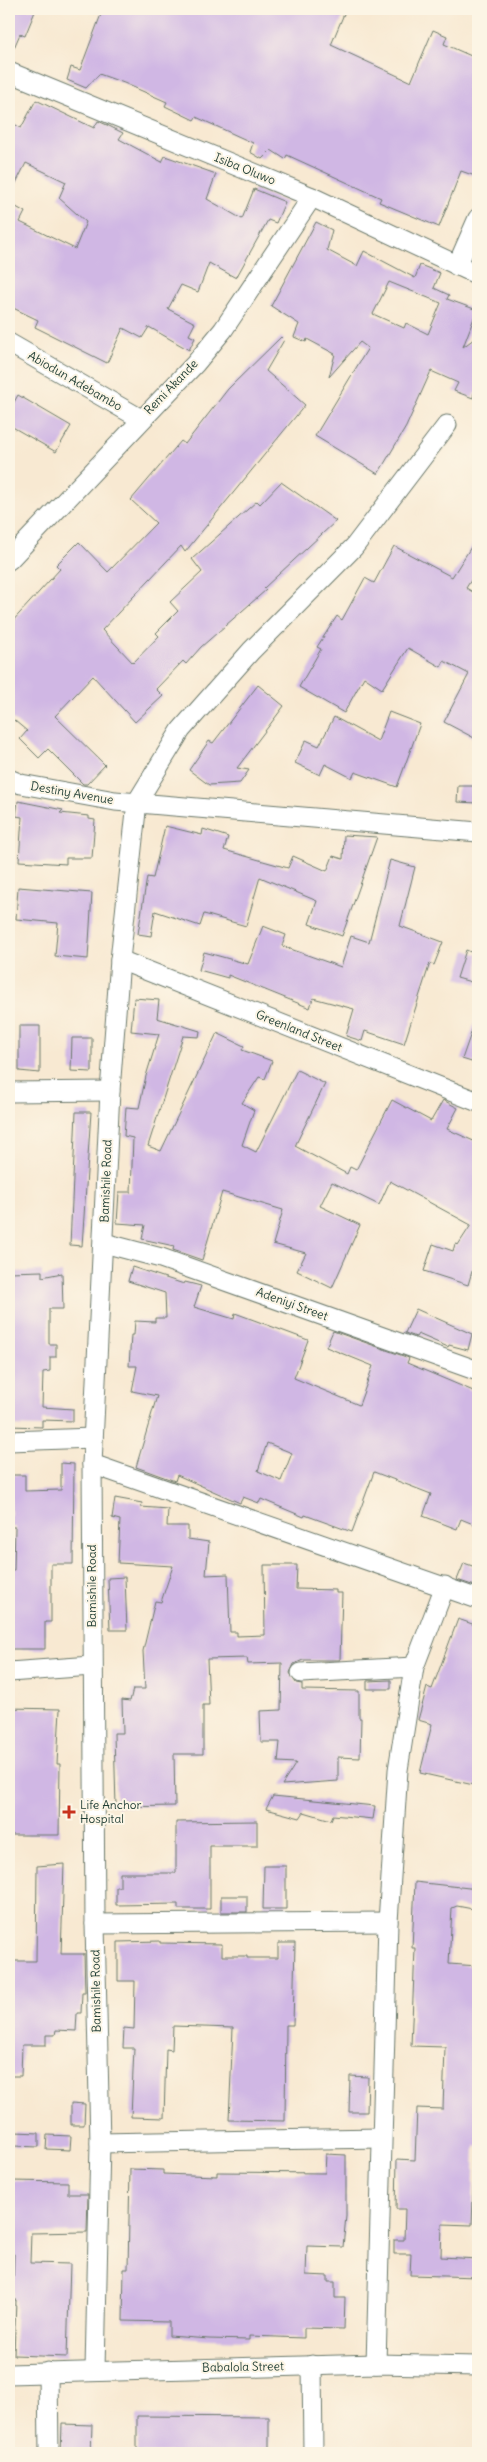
<svg xmlns="http://www.w3.org/2000/svg" width="487" height="2462" viewBox="0 0 487 2462" font-family="Delius,sans-serif">
  <style>
    .building { fill: #d0b7e4; fill-rule: evenodd }
    .lines { fill: none; stroke-linecap: round; stroke-linejoin: round }
    .minor-casing { stroke: #6b796b; stroke-width: 21 }
    .minor { stroke: #fff; stroke-width: 19 }
    .poi-dot { fill: #c8321e; stroke: #fcf5e5; stroke-width: 2 }
    .labels { text-anchor: middle; stroke-width: 4; stroke-linejoin: round; paint-order: stroke }
    .street-label { font-size: 12px; fill: #1f3d34; stroke: #fcf5e5 }
    .poi-label { font-size: 12px; fill: #1f3d34; stroke: #fcf5e5; text-anchor: start }
  </style>
  <rect width="100%" height="100%" fill="#fcf5e5"/>
  <filter id="ink" filterUnits="userSpaceOnUse"><feTurbulence type="fractalNoise" baseFrequency=".02" numOctaves="2"/><feDisplacementMap in="SourceGraphic" scale="10" xChannelSelector="R" yChannelSelector="G"/><feConvolveMatrix kernelMatrix="1 2 1 2 8 2 1 2 1" color-interpolation-filters="sRGB"/></filter>
  <filter id="wash" filterUnits="userSpaceOnUse"><feTurbulence type="fractalNoise" baseFrequency=".0096" numOctaves="4" result="noise"/><feDisplacementMap in="SourceGraphic" scale="20" xChannelSelector="R" yChannelSelector="G"/><feGaussianBlur stdDeviation="1.12" result="paint"/><feColorMatrix in="noise" values="0 0 0 0 0 0 0 0 0 0 0 0 0 0 0 0 0 1.4 0 .05"/><feComposite in="paint" operator="in"/></filter>
  <g filter="url(#wash)">
    <rect width="100%" height="100%" fill="#f8e9d2"/>
    <g id="blocks">
      <!-- building -->
      <g class="building">
        <polygon points="13,9 36,9 25,36 20,34 9,59 9,19"/>
        <polygon points="103,9 346,9 331,45 411,82 433,30 447,36 444,44 478,59 478,177 461,171 439,227 379,202 381,198 287,155 285,159 271,150 262,159 250,152 253,143 196,117 194,120 165,106 167,102 124,83 99,74 86,88 67,80 71,67 80,70"/>
        <polygon points="36,100 94,128 98,121 107,125 123,133 119,139 162,162 165,156 216,174 207,199 242,219 254,189 285,202 276,223 268,220 236,278 209,263 198,292 181,285 168,309 195,323 189,335 195,338 189,350 149,327 142,338 123,328 107,363 35,327 38,320 9,306 9,203 25,212 20,222 75,249 86,222 59,198 66,182 26,163 9,197 9,121 21,128"/>
        <path d="M316,222L332,230L327,250L357,266L364,251L415,278L420,265L440,273L434,288L449,295L447,299L477,310L463,347L478,336V395L474,393L473,398L454,391L458,383L431,371L406,427L378,474L315,436L368,348L360,342L329,377L335,354L307,339L306,342L294,337L299,324L271,306ZM389,282L441,303L428,334L406,323L404,328L373,314Z"/>
        <polygon points="281,337 284,340 266,371 305,405 185,552 181,546 102,630 133,663 159,636 156,633 178,611 170,602 202,572 192,559 257,501 260,504 281,482 336,521 264,588 266,590 201,647 186,664 183,661 156,689 163,696 135,722 93,676 55,716 105,765 87,784 83,784 48,749 39,758 20,739 27,731 9,716 9,625 60,569 56,565 79,542 108,572 156,523 131,500 181,441 185,444 228,389"/>
        <polygon points="18,395 71,426 56,452 9,425 9,411"/>
        <polygon points="478,536 478,569 466,588 478,595 478,740 444,722 469,674 444,661 441,667 408,648 382,689 364,677 344,713 299,687 321,649 317,647 337,616 342,620 365,578 374,583 394,546 452,577"/>
        <polygon points="258,685 284,706 237,768 249,770 240,783 209,785 189,770 209,741 213,743"/>
        <polygon points="389,712 420,724 397,787 355,772 352,778 325,764 320,775 295,763 306,740 319,746 334,717 378,741"/>
        <polygon points="458,786 478,786 478,803 457,802"/>
        <polygon points="18,801 63,810 60,813 89,816 89,819 95,820 92,858 66,858 66,864 19,861 22,817 16,816"/>
        <polygon points="165,826 202,835 203,829 228,837 224,850 288,868 293,856 327,871 333,856 343,859 344,835 377,837 342,936 309,924 317,901 260,877 246,926 204,914 200,926 155,911 151,936 138,934 147,877 153,878"/>
        <polygon points="390,860 415,867 400,926 443,942 434,965 430,963 404,1044 365,1031 362,1041 346,1036 354,1009 313,998 310,1008 228,975 228,978 199,970 204,952 248,964 263,926 286,935 282,946 341,967 351,936 369,942"/>
        <polygon points="18,887 92,893 88,959 55,956 58,923 16,919"/>
        <polygon points="466,950 478,955 478,984 457,978"/>
        <polygon points="134,998 159,1000 157,1018 200,1031 199,1037 183,1036 148,1146 161,1151 217,1033 244,1046 242,1050 272,1061 265,1079 259,1077 242,1103 254,1110 242,1145 256,1152 297,1070 325,1084 295,1146 347,1174 350,1167 356,1170 392,1100 431,1121 443,1100 458,1108 447,1129 478,1143 478,1251 468,1285 424,1271 433,1244 453,1251 455,1244 458,1245 471,1225 390,1181 379,1205 332,1182 320,1206 360,1225 332,1288 297,1271 306,1253 273,1244 283,1210 222,1192 202,1260 173,1250 174,1246 142,1239 145,1225 117,1223 119,1192 131,1192 133,1138 124,1136 126,1107 139,1108 146,1076 159,1034 131,1031"/>
        <polygon points="476,1019 478,1019 478,1064 462,1059"/>
        <polygon points="19,1026 40,1026 40,1073 19,1071"/>
        <polygon points="72,1038 92,1038 92,1072 71,1071"/>
        <polygon points="76,1112 91,1112 82,1246 70,1245"/>
        <path d="M132,1267L184,1284L185,1282L201,1286L194,1307L234,1319L235,1313L308,1340L294,1378L359,1405L373,1366L326,1347L333,1331L409,1358L407,1363L478,1393V1433L473,1447L478,1448V1526L461,1519L457,1529L423,1516L431,1494L374,1472L352,1532L305,1515L304,1517L261,1499L259,1503L243,1497L240,1503L177,1475L175,1481L136,1467L157,1396L132,1391L137,1366H129L131,1335H134L135,1321L155,1322V1318H166L165,1293L128,1281ZM267,1443L292,1453L281,1481L258,1471Z"/>
        <polygon points="42,1271 42,1277 62,1273 63,1309 49,1309 49,1344 56,1344 56,1357 50,1357 50,1371 43,1372 42,1407 73,1409 73,1421 42,1420 42,1427 9,1426 9,1386 13,1386 12,1358 9,1358 9,1272"/>
        <polygon points="416,1309 472,1334 468,1350 449,1345 448,1347 418,1334 416,1337 405,1333"/>
        <polygon points="61,1463 74,1464 73,1564 51,1564 51,1622 45,1622 45,1649 10,1649 10,1570 14,1570 15,1527 11,1527 11,1475 25,1475 25,1491 61,1490"/>
        <polygon points="115,1498 142,1503 141,1507 168,1509 167,1526 188,1526 188,1539 209,1542 206,1575 228,1574 230,1632 237,1632 237,1636 265,1635 264,1565 297,1565 296,1589 336,1590 336,1593 342,1593 340,1660 303,1660 294,1664 290,1673 296,1683 302,1684 302,1690 359,1691 359,1718 361,1718 360,1758 338,1757 338,1781 282,1785 296,1763 278,1762 280,1742 261,1742 260,1711 281,1710 282,1663 248,1664 247,1658 207,1659 209,1705 203,1705 203,1754 174,1754 175,1806 116,1807 114,1733 123,1733 122,1700 130,1701 133,1689 145,1689 143,1651 155,1601 161,1602 173,1566 118,1563 120,1520 112,1518"/>
        <polygon points="464,1563 478,1568 478,1587 457,1580"/>
        <polygon points="125,1577 127,1630 110,1630 108,1578"/>
        <polygon points="458,1619 478,1626 478,1786 420,1773 432,1724 418,1720 427,1687 432,1689"/>
        <polygon points="391,1680 391,1689 367,1689 367,1681"/>
        <polygon points="9,1708 60,1709 57,1764 60,1764 59,1835 9,1835"/>
        <polygon points="273,1796 375,1806 373,1819 333,1815 331,1820 304,1812 300,1818 266,1809"/>
        <polygon points="257,1821 257,1846 210,1846 210,1909 178,1909 178,1904 116,1905 116,1887 120,1887 120,1873 176,1873 176,1822"/>
        <polygon points="64,1864 61,1954 84,1954 85,1993 82,1993 81,2013 77,2013 76,2031 56,2030 55,2035 46,2035 46,2045 22,2045 21,2076 9,2076 9,1961 36,1961 37,1866"/>
        <polygon points="264,1866 286,1866 286,1909 263,1909"/>
        <polygon points="415,1882 478,1889 478,1910 457,1906 452,1908 449,1964 478,1966 478,2147 475,2146 472,2225 442,2224 441,2257 478,2259 478,2277 410,2275 411,2254 394,2254 394,2240 404,2240 405,2209 396,2209 397,2159 415,2160 417,2108 443,2109 445,2047 411,2046 415,1948 412,1948"/>
        <rect x="221" y="1896" width="26" height="16"/>
        <polygon points="160,1941 160,1943 222,1944 222,1956 247,1956 247,1958 278,1958 278,1943 295,1943 293,2025 286,2025 285,2121 229,2120 233,2028 173,2026 172,2050 166,2049 164,2118 131,2117 134,2048 123,2048 124,2028 134,2029 135,1981 118,1981 118,1942"/>
        <polygon points="350,2076 368,2077 367,2112 349,2112"/>
        <polygon points="71,2103 85,2104 84,2125 71,2125"/>
        <polygon points="15,2132 39,2133 39,2147 14,2146"/>
        <polygon points="47,2135 71,2136 70,2150 46,2149"/>
        <polygon points="326,2154 346,2155 346,2216 343,2247 307,2246 306,2275 328,2276 328,2282 335,2282 335,2298 345,2298 344,2329 304,2328 304,2338 249,2336 249,2340 209,2339 169,2336 169,2322 123,2321 124,2269 128,2269 130,2169 163,2170 163,2174 217,2176 217,2172 325,2173"/>
        <polygon points="12,2181 68,2182 68,2194 88,2194 87,2232 31,2233 30,2263 70,2264 67,2357 14,2355 16,2300 13,2300 14,2254 9,2254"/>
        <polygon points="137,2416 269,2417 269,2453 137,2453"/>
        <polygon points="62,2424 92,2425 91,2453 61,2453"/>
      </g>
    </g>
  </g>
  <g filter="url(#ink)">
    <use href="#blocks" fill-opacity="0" stroke="#6b796b" stroke-width="1"/>
    <g class="lines">
      <!-- minor casing -->
      <g class="minor-casing">
        <g id="minor">
          <polyline points="9,72 312,197 478,275"/>
          <polyline points="457,266 478,218"/>
          <polyline points="9,343 141,419"/>
          <polyline points="9,560 195,364 223,330 312,197"/>
          <polyline points="9,779 21,784 115,801 478,832"/>
          <polyline points="120,960 478,1102"/>
          <polyline points="9,1092 110,1091"/>
          <polyline points="104,1243 161,1258 478,1371"/>
          <polyline points="9,1441 93,1438"/>
          <polyline points="92,1464 478,1599"/>
          <polyline points="9,1672 92,1666"/>
          <polyline points="301,1673 414,1667"/>
          <polyline points="95,1924 388,1922"/>
          <polyline points="100,2143 381,2138"/>
          <polyline points="376,2364 388,1922 398,1770 414,1667 445,1586"/>
          <polyline points="312,2365 313,2453"/>
          <polyline points="95,2370 100,2143 95,1924 92,1464 110,1091 120,960 137,802 181,730 251,651 354,547 447,425"/>
          <polyline points="48,2372 49,2453"/>
          <polyline points="9,2374 376,2364 478,2366"/>
        </g>
      </g>
      <!-- minor -->
      <use href="#minor" class="minor"/>
    </g>
  </g>
  <!-- markers -->
  <path class="poi-dot" d="M66.5 1804.5h5v5h5v5h-5v5h-5v-5h-5v-5h5z"/>
  <g class="labels">
    <!-- street labels -->
    <g class="street-label">
      <text transform="translate(245 169) rotate(22)" y="4">Isiba Oluwo</text>
      <text transform="translate(75 381) rotate(30)" y="4">Abiodun Adebambo</text>
      <text transform="translate(171 387) rotate(-46)" y="4">Remi Akande</text>
      <text transform="translate(72 793) rotate(10)" y="4">Destiny Avenue</text>
      <text transform="translate(299 1031) rotate(22)" y="4">Greenland Street</text>
      <text transform="translate(106 1181) rotate(-88)" y="4">Bamishile Road</text>
      <text transform="translate(292 1304) rotate(20)" y="4">Adeniyi Street</text>
      <text transform="translate(92 1586) rotate(-90)" y="4">Bamishile Road</text>
      <text transform="translate(96 1991) rotate(-91)" y="4">Bamishile Road</text>
      <text transform="translate(243 2367) rotate(-1)" y="4">Babalola Street</text>
    </g>
    <!-- poi labels -->
    <g class="poi-label">
      <text x="80" y="1809">Life Anchor<tspan x="80" dy="14">Hospital</tspan></text>
    </g>
  </g>
  <!-- margin -->
  <rect width="487" height="2462" fill="none" stroke="#fcf5e5" stroke-width="30"/>
</svg>
